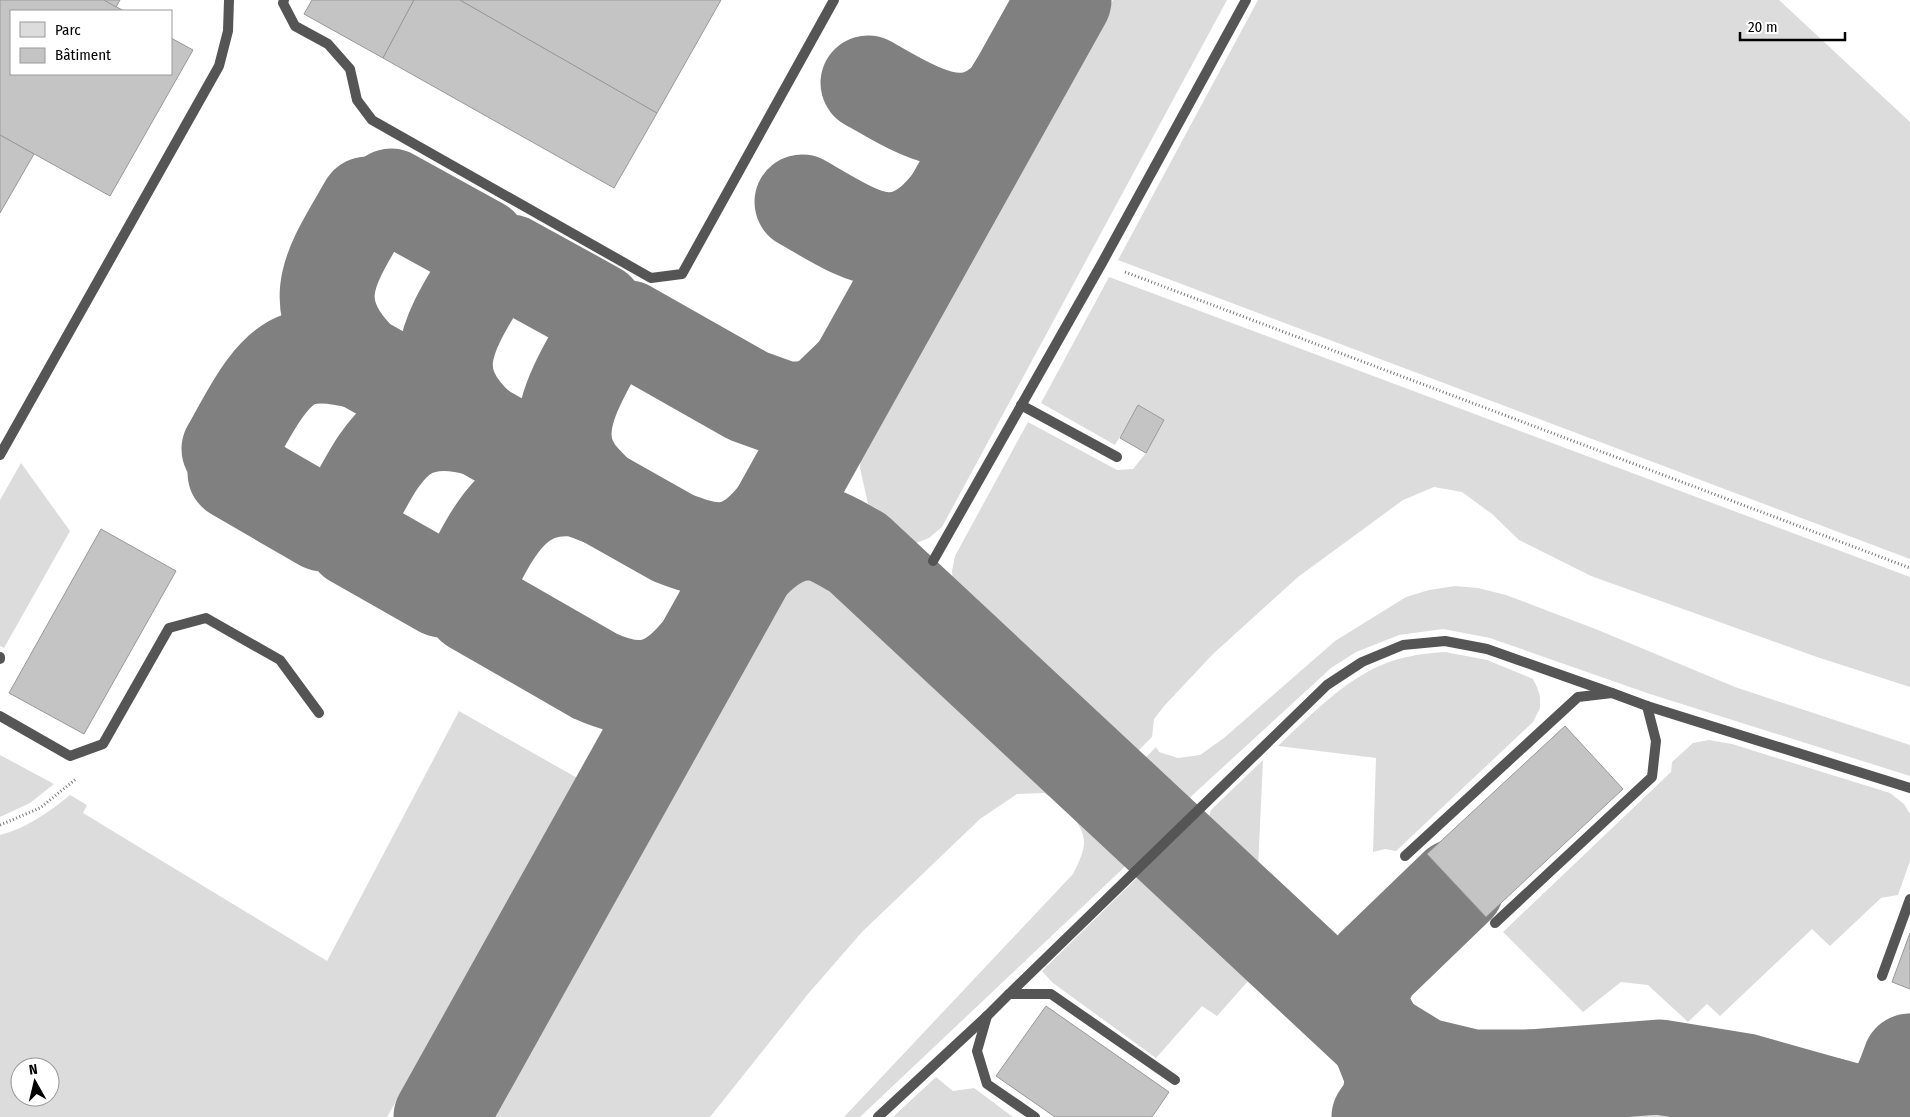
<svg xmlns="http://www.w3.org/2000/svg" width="1910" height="1117" viewBox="0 0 1910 1117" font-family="'Fira Sans Condensed',sans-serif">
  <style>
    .green { fill: #dcdcdc; fill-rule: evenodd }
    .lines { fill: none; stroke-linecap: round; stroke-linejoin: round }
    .taxiway { stroke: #808080; stroke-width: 95 }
    .building { fill: #c4c4c4; stroke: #999 }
    .path { stroke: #777; stroke-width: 3; stroke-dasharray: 1 2.5; stroke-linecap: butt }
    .lane { stroke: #555; stroke-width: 10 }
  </style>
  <rect width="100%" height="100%" fill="#fff"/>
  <!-- green -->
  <g class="green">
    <polygon points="1113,0 1227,0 942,527 929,538 911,545 868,504 860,468 861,446"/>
    <polygon points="1258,0 1779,0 1910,122 1910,559 1118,260"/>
    <polygon points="1109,277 1910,577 1910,687 1817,657 1591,576 1519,540 1492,514 1462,492 1434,487 1403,500 1298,577 1213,654 1165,705 1154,719 1152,737 1134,755 953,584 952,571 955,556 1028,422 1117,470 1133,469 1146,453 1164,420 1138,406 1115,445 1041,403"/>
    <polygon points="21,463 70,531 4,648 0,646 0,500"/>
    <polygon points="811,578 834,582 843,589 1055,789 1049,796 1044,793 1017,794 980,819 862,932 808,994 710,1117 489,1117 782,593 801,580"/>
    <polygon points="1455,586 1478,588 1506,595 1598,630 1735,687 1910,745 1910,776 1650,694 1490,638 1443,629 1399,635 1356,652 1331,668 1185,802 1141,762 1156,747 1159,752 1178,758 1200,755 1224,738 1335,641 1406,597 1429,590"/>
    <path d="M1445,652L1487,660L1533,679L1537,687L1540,696V708L1533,722L1396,851L1385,849L1373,852L1376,758L1278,746C1314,712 1356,667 1407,657C1419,654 1433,653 1445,652Z"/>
    <path d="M459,711L579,779L387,1117H0V835C27,828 49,812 70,795L87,805L83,813L327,961ZM20,1067H50V1097H20Z"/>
    <polygon points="1709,740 1732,744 1890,793 1904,804 1910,814 1910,861 1898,895 1881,898 1830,946 1812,929 1720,1016 1707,1004 1688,1022 1648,985 1621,982 1583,1012 1503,932 1671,772 1672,762 1693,743"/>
    <polygon points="0,755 54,784 30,803 0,817"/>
    <polygon points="1263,760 1258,868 1207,822 1211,810"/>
    <path d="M1068,800L1132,860L860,1117H844L1073,874C1090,841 1087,835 1066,807Z"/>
    <polygon points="1147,874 1247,970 1249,980 1217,1016 1202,1006 1156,1058 1053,983 1042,971 1140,875"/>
    <polygon points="936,1077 953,1091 974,1088 1013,1117 893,1117"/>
    <polygon points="1635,1107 1673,1108 1729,1117 1542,1117 1596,1109"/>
  </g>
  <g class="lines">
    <!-- taxiway -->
    <g class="taxiway">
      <path d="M868,83C909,106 960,142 1003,103C1009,98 1013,90 1017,84"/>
      <polyline points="391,196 480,245"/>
      <path d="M802,202C860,235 900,267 951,202"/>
      <path d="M367,204C332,265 301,303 361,362L673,538C718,556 742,556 775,517"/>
      <polyline points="510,262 597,310"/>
      <polyline points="628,328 748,396 784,409 805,409 825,402 856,372"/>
      <path d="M480,429C418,373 451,330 486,271"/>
      <path d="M229,449C245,422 268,369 300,359C320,353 341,357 361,362"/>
      <polyline points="235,473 323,524"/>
      <path d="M599,497C590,487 578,477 572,465C548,424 584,372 603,337"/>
      <path d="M348,515C382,454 398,407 480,429"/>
      <polyline points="354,540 442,590"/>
      <path d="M747,567C767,546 792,526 823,535C835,539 847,547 858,553L1378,1038L1422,1065L1472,1077H1529"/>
      <path d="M467,582C491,537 512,484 573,489C582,490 591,494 599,497"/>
      <path d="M473,606L595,676C642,697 668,690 701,650"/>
      <polyline points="1468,1096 1485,1089 1529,1077 1659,1067 1745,1081 1830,1105 1850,1117"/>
      <path d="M1830,1105C1840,1107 1852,1112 1862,1112C1893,1111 1901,1086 1910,1061"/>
      <polyline points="441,1117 1064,0"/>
      <polyline points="1379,1117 1389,1103 1393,1076 1378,1038 1363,1011 1362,989 1373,967 1457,886"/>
    </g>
  </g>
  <!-- building -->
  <g class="building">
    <polygon points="0,0 104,0 124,11 11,11 11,74 171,74 171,38 193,50 110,196 0,135"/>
    <polygon points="104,0 120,0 116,7"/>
    <polygon points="312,0 414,0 383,58 304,14"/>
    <polygon points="414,0 460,0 657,113 614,188 383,58"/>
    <polygon points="460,0 721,0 657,113"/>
    <polygon points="0,135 34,154 0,213"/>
    <polygon points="1138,405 1164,420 1146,453 1120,438"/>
    <polygon points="101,529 176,571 84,734 9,693"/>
    <polygon points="1565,726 1623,789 1486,917 1427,854"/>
    <polygon points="1910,933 1910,989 1892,982"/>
    <polygon points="1046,1006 1169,1092 1152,1117 1055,1117 996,1076"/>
  </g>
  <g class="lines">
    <!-- path -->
    <g class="path">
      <polyline points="1125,272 1910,568"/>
      <polyline points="0,825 40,808 76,779"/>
    </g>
    <!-- lane -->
    <g class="lane">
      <polyline points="284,0 283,3 295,26 328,44 350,69 357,100 372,120 651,278 682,274 834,0"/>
      <polyline points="1021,405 1117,457"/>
      <polyline points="0,455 219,66 228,31 229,0"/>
      <polyline points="933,561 1102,263 1246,0"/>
      <polyline points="0,657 0,659"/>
      <polyline points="1647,706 1910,788"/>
      <polyline points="0,716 70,756 103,744 169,628 206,618 280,660 319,713"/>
      <polyline points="1405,856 1578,697 1612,693 1647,706 1656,741 1652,777 1495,923"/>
      <polyline points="1882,976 1910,899"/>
      <polyline points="1009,994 1327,685 1362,662 1403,645 1445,641 1487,649 1612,693"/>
      <polyline points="878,1117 987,1016"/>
      <polyline points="1035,1117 987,1084 977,1051 987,1016 1009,994 1051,994 1175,1080"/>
    </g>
  </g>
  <!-- legend -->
  <rect x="10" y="10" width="162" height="65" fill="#ffffff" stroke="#999999"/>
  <rect x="20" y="22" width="25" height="15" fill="#dcdcdc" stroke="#999999"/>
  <text x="55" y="35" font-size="15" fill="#000000">Parc</text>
  <rect x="20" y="48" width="25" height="15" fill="#c4c4c4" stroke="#999999"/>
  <text x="55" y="60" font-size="15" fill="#000000">Bâtiment</text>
  <!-- north arrow -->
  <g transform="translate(35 1082) rotate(352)"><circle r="24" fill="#ffffff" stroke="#999999"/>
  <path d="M0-4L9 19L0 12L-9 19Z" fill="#000000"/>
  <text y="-8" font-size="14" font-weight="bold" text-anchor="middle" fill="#000000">N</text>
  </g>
  <!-- scale -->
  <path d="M1740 32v8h105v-8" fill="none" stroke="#000000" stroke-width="2.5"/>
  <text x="1748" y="32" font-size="15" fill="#000000" stroke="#ffffff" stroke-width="4" paint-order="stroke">20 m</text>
</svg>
